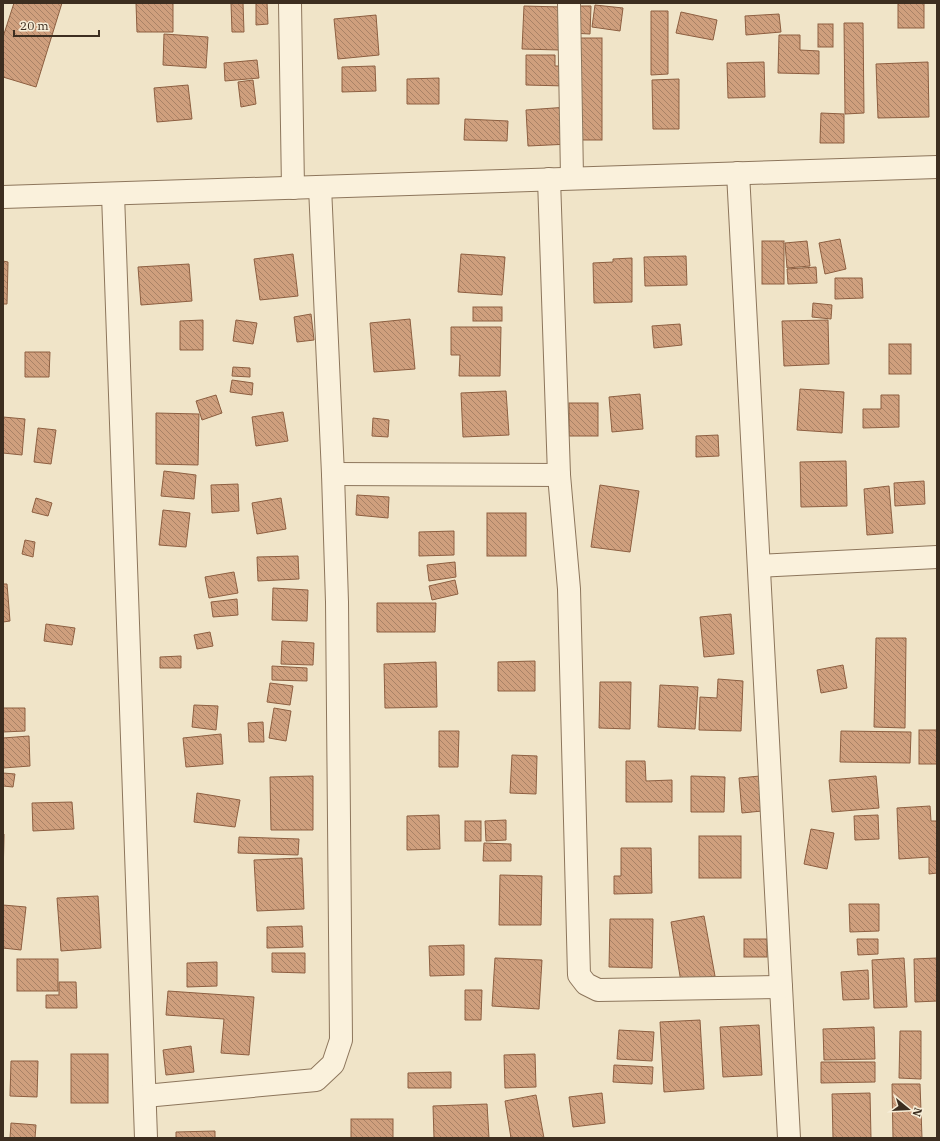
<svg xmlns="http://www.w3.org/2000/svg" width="940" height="1141" viewBox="0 0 940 1141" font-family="'IBM Plex Serif',serif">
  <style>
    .building { fill: url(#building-back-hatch); stroke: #8d5f41 }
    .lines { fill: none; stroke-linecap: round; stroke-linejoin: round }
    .minor-casing { stroke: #8d765c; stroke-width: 24 }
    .minor { stroke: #faf1dc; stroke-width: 22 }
  </style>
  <defs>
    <pattern id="building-back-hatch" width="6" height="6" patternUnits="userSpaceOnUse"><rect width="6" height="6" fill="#cf9f7d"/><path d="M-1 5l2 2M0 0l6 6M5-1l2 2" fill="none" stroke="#a98266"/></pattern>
  </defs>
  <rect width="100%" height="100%" fill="#f0e4c8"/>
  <!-- building -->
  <g class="building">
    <polygon points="14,3 62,3 36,87 3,77 3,37"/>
    <polygon points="136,3 173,3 173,32 137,32"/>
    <polygon points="231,3 243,3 244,32 232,32"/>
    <polygon points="256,3 267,3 268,24 256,25"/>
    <rect x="898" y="3" width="26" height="25"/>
    <polygon points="595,5 623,8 620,31 592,27"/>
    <polygon points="524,6 561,7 559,50 522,49"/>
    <polygon points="572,6 591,6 590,34 571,33"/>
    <polygon points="651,11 668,11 668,74 651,75"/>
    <polygon points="681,12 717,20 713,40 676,33"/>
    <polygon points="779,14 781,32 746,35 745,16"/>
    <polygon points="376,15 379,55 338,59 334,19"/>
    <polygon points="844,23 863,23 864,113 845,114"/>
    <rect x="818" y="24" width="15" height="23"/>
    <polygon points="164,34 208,37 206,68 163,65"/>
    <polygon points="779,35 800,35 800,50 819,51 819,74 778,73"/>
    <rect x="573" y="38" width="29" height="102"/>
    <polygon points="526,55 555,55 555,66 566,66 566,86 526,85"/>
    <polygon points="257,60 259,78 225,81 224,63"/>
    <polygon points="764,62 765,97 728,98 727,63"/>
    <polygon points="928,62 929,117 878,118 876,64"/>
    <polygon points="375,66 376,91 342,92 342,67"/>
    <polygon points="439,78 439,104 407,104 407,79"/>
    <polygon points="679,79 679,129 653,129 652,80"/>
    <polygon points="253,80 256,104 241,107 238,82"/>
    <polygon points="188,85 192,119 157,122 154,88"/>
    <polygon points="568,107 570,144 528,146 526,110"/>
    <polygon points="821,113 844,114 844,143 820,143"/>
    <polygon points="465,119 508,121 507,141 464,140"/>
    <polygon points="840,239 846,269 825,274 819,243"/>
    <rect x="762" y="241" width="22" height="43"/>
    <polygon points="807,241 810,266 787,268 785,243"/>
    <polygon points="293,254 298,296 260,300 254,259"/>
    <polygon points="461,254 505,257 502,295 458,292"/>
    <polygon points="686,256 687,285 645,286 644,257"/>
    <polygon points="632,258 632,302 594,303 593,263 613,262 613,259"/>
    <polygon points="3,261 8,262 7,304 3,304"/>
    <polygon points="189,264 192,301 141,305 138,267"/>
    <polygon points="816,267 817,283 788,284 787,269"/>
    <polygon points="835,278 862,278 863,298 835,299"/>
    <polygon points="813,303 832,305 831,319 812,317"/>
    <rect x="473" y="307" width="29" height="14"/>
    <polygon points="311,314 314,340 297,342 294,317"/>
    <polygon points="410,319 415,369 374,372 370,323"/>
    <polygon points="203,320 203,350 180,350 180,321"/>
    <polygon points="236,320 257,323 253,344 233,341"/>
    <polygon points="828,320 829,364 784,366 782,321"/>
    <polygon points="680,324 682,345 654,348 652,326"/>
    <polygon points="451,327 501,327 500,376 459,376 460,355 451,355"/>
    <rect x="889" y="344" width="22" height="30"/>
    <polygon points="25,352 50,352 49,377 25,377"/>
    <polygon points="233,367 250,368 250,377 232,376"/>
    <polygon points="232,380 253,383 252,395 230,392"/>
    <polygon points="800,389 844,392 842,433 797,430"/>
    <polygon points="506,391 509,435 463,437 461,393"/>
    <polygon points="640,394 643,429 612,432 609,397"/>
    <polygon points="216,395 222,413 202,420 196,401"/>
    <polygon points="881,395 899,395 899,427 863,428 863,409 881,409"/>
    <rect x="569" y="403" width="29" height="33"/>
    <polygon points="283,412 288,441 256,446 252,417"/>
    <polygon points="156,413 199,414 198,465 156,464"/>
    <polygon points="3,417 25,419 22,455 3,453"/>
    <polygon points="373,418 389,420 388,437 372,436"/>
    <polygon points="38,428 56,430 51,464 34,462"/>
    <polygon points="718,435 719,456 696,457 696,436"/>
    <polygon points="846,461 847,506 801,507 800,462"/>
    <polygon points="164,471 196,475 194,499 161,496"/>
    <polygon points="924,481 925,504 895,506 894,483"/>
    <polygon points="238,484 239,511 212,513 211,485"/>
    <polygon points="600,485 639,491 630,552 591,547"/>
    <polygon points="889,486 893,533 867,535 864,489"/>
    <polygon points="357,495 389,497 388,518 356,515"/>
    <polygon points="36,498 52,503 48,516 32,512"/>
    <polygon points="281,498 286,529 257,534 252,503"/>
    <polygon points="163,510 190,513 186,547 159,545"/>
    <rect x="487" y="513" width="39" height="43"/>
    <polygon points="454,531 454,555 419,556 419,532"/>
    <polygon points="25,540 35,542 33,557 22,554"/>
    <polygon points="298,556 299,579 258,581 257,557"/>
    <polygon points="455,562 456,577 429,581 427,565"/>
    <polygon points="234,572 238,593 209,598 205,577"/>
    <polygon points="455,580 458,594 432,600 429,586"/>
    <polygon points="3,584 7,584 10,621 3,622"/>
    <polygon points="273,588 308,590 307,621 272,620"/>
    <polygon points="237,599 238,615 213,617 211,602"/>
    <polygon points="377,603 436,603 435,632 377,632"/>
    <polygon points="731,614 734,654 704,657 700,617"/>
    <polygon points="46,624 75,628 72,645 44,641"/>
    <polygon points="210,632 213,646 197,649 194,635"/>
    <polygon points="876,638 906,638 905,728 874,727"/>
    <polygon points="282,641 314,643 313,665 281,664"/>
    <polygon points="181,656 181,668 160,668 160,657"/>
    <polygon points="535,661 535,691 498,691 498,662"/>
    <polygon points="436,662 437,707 385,708 384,664"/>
    <polygon points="843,665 847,688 821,693 817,670"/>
    <polygon points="272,666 307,668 307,681 272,680"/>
    <polygon points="718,679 743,681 741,731 699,730 700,697 717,698"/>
    <polygon points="600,682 631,682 630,729 599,728"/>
    <polygon points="270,683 293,686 290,705 267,702"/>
    <polygon points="660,685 698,687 695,729 658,727"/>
    <polygon points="194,705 218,706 216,730 192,727"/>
    <polygon points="3,708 25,708 25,731 3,732"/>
    <polygon points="274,708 291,711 286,741 269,738"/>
    <polygon points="263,722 264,742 249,742 248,723"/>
    <rect x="919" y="730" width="18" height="34"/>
    <polygon points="439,731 459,731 458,767 439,767"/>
    <polygon points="841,731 911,732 910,763 840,762"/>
    <polygon points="221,734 223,764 186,767 183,738"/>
    <polygon points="29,736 30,766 3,768 3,738"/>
    <polygon points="512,755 537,756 536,794 510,793"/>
    <polygon points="626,761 645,761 646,781 672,780 672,802 626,802"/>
    <polygon points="3,773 15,774 13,787 3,786"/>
    <polygon points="313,776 313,830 271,830 270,777"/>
    <polygon points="691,776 725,777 724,812 691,812"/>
    <polygon points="760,776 762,811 742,813 739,778"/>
    <polygon points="876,776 879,808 832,812 829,780"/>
    <polygon points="197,793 240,800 235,827 194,822"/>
    <polygon points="72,802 74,829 33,831 32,803"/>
    <polygon points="930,806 931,821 937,821 937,873 929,874 929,857 899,859 897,808"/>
    <polygon points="439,815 440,849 407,850 407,816"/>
    <polygon points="878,815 879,839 855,840 854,816"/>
    <polygon points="506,820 506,840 486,841 485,821"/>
    <rect x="465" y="821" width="16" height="20"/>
    <polygon points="811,829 834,833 827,869 804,864"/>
    <polygon points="3,834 4,834 3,880"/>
    <rect x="699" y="836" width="42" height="42"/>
    <polygon points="239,837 299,839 298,855 238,853"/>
    <polygon points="484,843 511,844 511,861 483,861"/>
    <polygon points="621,848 651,848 652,893 614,894 614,876 621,876"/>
    <polygon points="302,858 304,909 257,911 254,860"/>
    <polygon points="500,875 542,876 541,925 499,925"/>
    <polygon points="98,896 101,948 61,951 57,898"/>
    <polygon points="849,904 879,904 879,931 850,932"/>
    <polygon points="3,905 26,907 21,950 3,948"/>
    <polygon points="704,916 715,976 681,982 671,922"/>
    <polygon points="610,919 653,919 652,968 609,967"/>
    <polygon points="302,926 303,947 267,948 267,927"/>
    <rect x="744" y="939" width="23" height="18"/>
    <polygon points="857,939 878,939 878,954 858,955"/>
    <polygon points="464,945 464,975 430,976 429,946"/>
    <polygon points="272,953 305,953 305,973 272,972"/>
    <polygon points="495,958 542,960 539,1009 492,1006"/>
    <polygon points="904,958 907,1007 874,1008 872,960"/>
    <polygon points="937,958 937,1001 915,1002 914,959"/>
    <rect x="17" y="959" width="41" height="32"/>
    <polygon points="217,962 217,986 187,987 187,963"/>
    <polygon points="868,970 869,999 843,1000 841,972"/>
    <polygon points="59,982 76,982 77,1008 46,1008 46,995 59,995"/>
    <polygon points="465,990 482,990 481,1020 465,1020"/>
    <polygon points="168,991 254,997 249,1055 221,1053 224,1019 166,1015"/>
    <polygon points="700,1020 704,1089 664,1092 660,1022"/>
    <polygon points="759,1025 762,1075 723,1077 720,1027"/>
    <polygon points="874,1027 875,1059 824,1060 823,1029"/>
    <polygon points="619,1030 654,1032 652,1061 617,1059"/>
    <polygon points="900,1031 921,1031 921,1079 899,1078"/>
    <polygon points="191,1046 194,1072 166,1075 163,1050"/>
    <rect x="71" y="1054" width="37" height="49"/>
    <polygon points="535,1054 536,1087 505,1088 504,1055"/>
    <polygon points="11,1061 38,1061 37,1097 10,1096"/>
    <polygon points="821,1062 875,1062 875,1082 821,1083"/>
    <polygon points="614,1065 653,1067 652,1084 613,1082"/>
    <polygon points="451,1072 451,1088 408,1088 408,1073"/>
    <polygon points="892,1084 920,1084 922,1138 893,1138"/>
    <polygon points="602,1093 605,1123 573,1127 569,1097"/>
    <polygon points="870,1093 871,1138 833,1138 832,1094"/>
    <polygon points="536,1095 544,1138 511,1138 505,1101"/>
    <polygon points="487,1104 489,1138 434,1138 433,1106"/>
    <rect x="351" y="1119" width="42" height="19"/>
    <polygon points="11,1123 36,1125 35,1138 10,1138"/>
    <polygon points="215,1131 215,1138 176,1138 176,1132"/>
  </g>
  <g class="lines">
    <!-- minor casing -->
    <g class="minor-casing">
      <g id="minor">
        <polyline points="290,3 293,188"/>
        <polyline points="569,3 572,178"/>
        <polyline points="738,173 789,1138"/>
        <polyline points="549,179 559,475 569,589 579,975 586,984 598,990 781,987"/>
        <polyline points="113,194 146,1138"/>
        <polyline points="3,197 937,167"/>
        <polyline points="333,474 559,475"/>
        <polyline points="759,566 937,557"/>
        <polyline points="145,1096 316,1080 333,1064 341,1040 337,602 333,474 320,187"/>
      </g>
    </g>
    <!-- minor -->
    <use href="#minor" class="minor"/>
  </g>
  <!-- border -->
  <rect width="940" height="1141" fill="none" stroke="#3d2e20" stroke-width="8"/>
  <!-- north arrow -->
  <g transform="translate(908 1109) rotate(108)" stroke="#f7eed8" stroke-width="3" paint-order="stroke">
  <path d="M0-3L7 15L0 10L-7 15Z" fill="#3d2e20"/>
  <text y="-6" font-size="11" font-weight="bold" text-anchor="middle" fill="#3d2e20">N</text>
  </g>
  <!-- scale -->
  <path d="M14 30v6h85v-6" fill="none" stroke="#3d2e20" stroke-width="2"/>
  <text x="20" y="30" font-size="12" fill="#3d2e20" stroke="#f7eed8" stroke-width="3" paint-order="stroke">20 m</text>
</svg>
